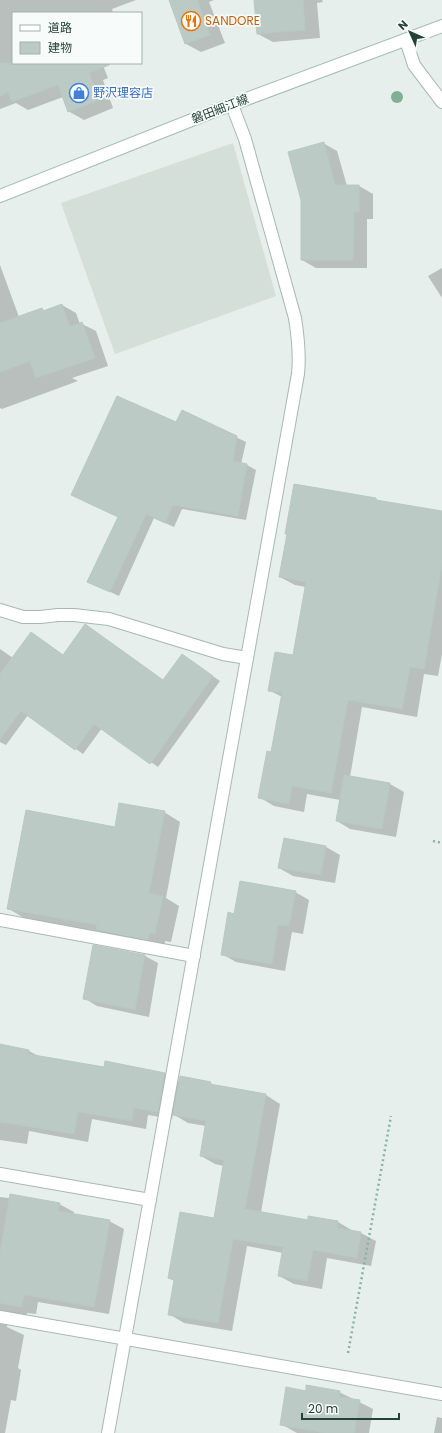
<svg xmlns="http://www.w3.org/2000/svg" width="442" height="1433" viewBox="0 0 442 1433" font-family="Poppins,'Noto Sans JP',sans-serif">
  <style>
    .built { fill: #d4dfda }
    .shadow { fill: #0003 }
    .building { fill: #bbcac4; stroke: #b8c9c2 }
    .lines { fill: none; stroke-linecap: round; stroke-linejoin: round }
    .service-casing { stroke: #a8b8b2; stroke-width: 14 }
    .minor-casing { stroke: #a8b8b2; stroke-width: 14 }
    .secondary-casing { stroke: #a4bbb3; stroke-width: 14 }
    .path { stroke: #86b3a5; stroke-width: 2.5; stroke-dasharray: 2 3; stroke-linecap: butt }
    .service { stroke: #fff; stroke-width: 12 }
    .minor { stroke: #fff; stroke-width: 12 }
    .secondary { stroke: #fff; stroke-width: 12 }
    .tree { fill: #80af93 }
    .labels { text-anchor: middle; stroke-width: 3.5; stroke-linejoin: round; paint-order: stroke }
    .food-label { font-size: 12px; fill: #c56008; stroke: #f7fbf9; text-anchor: start }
    .shop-label { font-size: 12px; fill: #366cbe; stroke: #f7fbf9; text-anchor: start }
    .street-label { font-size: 12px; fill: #24423a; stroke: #f7fbf9 }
  </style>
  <rect width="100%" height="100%" fill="#e6efeb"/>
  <!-- built -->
  <polygon class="built" points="233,143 276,296 115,354 61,203"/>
  <!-- shadow -->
  <g class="shadow">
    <polygon points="0,0 136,0 112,9 113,13 13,13 13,63 102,63 108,78 103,80 113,108 84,120 68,111 63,97 28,110 16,103 0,109"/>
    <polygon points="170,0 214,0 209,2 225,43 201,52 186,44"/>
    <polygon points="255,0 322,0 323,2 317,3 320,38 273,42 258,34"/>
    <polygon points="323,143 337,151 347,186 359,186 373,194 373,219 367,219 367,268 316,268 302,260"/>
    <polygon points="0,265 19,317 42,309 45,311 62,305 76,313 80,324 82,324 96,331 108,366 72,378 78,381 2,409 0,408"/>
    <polygon points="442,268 442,298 428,276"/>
    <polygon points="182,411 246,442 241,464 247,465 256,470 246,520 182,509 174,527 154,518 119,596 89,582 119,517 72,495 176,423"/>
    <polygon points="376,499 380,502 442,512 442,654 438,676 424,674 417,717 362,707 350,777 390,784 404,792 396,837 350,829 337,821 340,800 307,794 304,812 274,806 259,797 272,753 282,697 269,690 294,656 306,587 295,585 280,577"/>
    <polygon points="0,649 13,658 63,656 163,681 189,660 220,681 158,767 102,728 83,754 28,715 6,745 0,742"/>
    <polygon points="164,812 180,822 166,898 179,906 171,942 165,941 164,948 113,939 101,932 24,918 9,909 115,828"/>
    <polygon points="326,847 340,855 335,883 293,876 279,868"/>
    <polygon points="295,892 309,900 303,934 292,932 285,971 236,962 222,954 234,915"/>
    <polygon points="145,956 158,963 149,1017 97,1006 84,998"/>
    <polygon points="0,1045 29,1051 40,1057 105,1068 165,1074 180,1082 210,1083 218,1087 266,1095 280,1104 261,1212 309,1221 338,1222 353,1231 361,1233 376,1241 371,1266 327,1258 322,1289 294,1284 279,1276 283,1253 247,1246 232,1331 184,1323 169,1314 175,1281 169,1278 215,1219 224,1166 215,1164 201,1156 206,1126 188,1123 173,1114 172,1119 148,1115 146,1129 92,1119 88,1142 29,1131 27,1144 0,1140"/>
    <polygon points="0,1197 59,1204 74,1212 73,1215 109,1221 124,1229 109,1314 38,1302 36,1314 27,1313 26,1319 8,1321 7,1327 24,1335 18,1368 21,1370 16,1401 11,1400 5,1433 0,1433"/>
    <polygon points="306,1392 339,1392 373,1409 369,1433 297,1433 281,1424"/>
    <polygon points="437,1417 442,1418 442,1433 434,1433"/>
  </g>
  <!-- building -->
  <g class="building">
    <polygon points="169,0 197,0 210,35 185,44"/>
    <polygon points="254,0 303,0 305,30 257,34"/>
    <polygon points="0,63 109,63 109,65 89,73 99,100 68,112 58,85 12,102 8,92 0,96"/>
    <polygon points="324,142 335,185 359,185 359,212 354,212 353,260 301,260 301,200 288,152"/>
    <polygon points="62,304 70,327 82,322 95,358 36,378 30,361 0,372 0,323 42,308 43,311"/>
    <polygon points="117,396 176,422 182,410 237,436 233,461 247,464 238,516 173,505 165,523 146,514 110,592 87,582 118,517 71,495"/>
    <polygon points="294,484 376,498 376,500 442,511 442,565 424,669 410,667 402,709 348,700 331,793 292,786 289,804 258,798 267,751 271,752 282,693 268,691 275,652 293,655 306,582 279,577 287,534 285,534"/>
    <polygon points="85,624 163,680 182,654 213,676 150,764 94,724 75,750 21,711 0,739 0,674 31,632 63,655"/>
    <polygon points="344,775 390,783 382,829 336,821"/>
    <polygon points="119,803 165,811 149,893 163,896 155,934 149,933 148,940 96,930 97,925 7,909 26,810 115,827"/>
    <polygon points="284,838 326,846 321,875 278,868"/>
    <polygon points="240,881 296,891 289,926 278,925 272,964 221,955 228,912 234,914"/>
    <polygon points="93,945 145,955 135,1010 83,999"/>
    <polygon points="0,1044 29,1050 28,1054 104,1067 105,1061 165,1073 158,1112 134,1108 132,1121 78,1112 74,1134 0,1122"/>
    <polygon points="180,1076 211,1082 210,1084 266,1094 245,1209 308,1220 308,1216 338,1221 337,1228 361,1232 357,1258 313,1250 307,1281 278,1276 283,1247 233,1239 218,1323 168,1315 174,1280 168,1278 180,1212 214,1218 224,1160 200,1156 206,1121 173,1115"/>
    <polygon points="10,1194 60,1203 58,1211 110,1220 94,1307 24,1295 22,1307 0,1303 0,1253"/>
    <polygon points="306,1385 340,1391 339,1397 360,1400 354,1433 325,1433 280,1425 286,1387 306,1391"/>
  </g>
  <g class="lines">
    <!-- service casing -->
    <g class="service-casing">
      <polyline id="service" points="0,610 23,617 40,617 58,615 74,615 109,619 223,654 247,658"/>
    </g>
    <!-- minor casing -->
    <g class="minor-casing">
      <g id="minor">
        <polyline points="406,40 414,65 442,102"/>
        <polyline points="0,920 194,956"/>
        <polyline points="0,1174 150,1200"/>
        <polyline points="0,1317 442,1394"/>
        <path d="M108,1433L298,374C300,355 298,337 295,318L245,139L232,105"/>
      </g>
    </g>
    <!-- secondary casing -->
    <g class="secondary-casing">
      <polyline id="secondary" points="0,196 217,110 442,26"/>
    </g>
    <!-- path -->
    <g class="path">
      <polyline points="433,841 442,843"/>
      <polyline points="348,1353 391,1116"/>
    </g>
    <!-- service -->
    <use href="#service" class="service"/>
    <!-- minor -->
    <use href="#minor" class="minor"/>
    <!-- secondary -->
    <use href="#secondary" class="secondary"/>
  </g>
  <!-- trees -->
  <circle class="tree" cx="397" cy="97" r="6"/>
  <!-- icons -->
  <defs>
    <g id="restaurant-ring" transform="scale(1)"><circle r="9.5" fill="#f7fbf9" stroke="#e8710a" stroke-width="1.5"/><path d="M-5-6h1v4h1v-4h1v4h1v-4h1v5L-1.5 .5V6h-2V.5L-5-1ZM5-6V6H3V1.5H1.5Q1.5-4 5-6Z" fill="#e8710a"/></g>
    <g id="shop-ring" transform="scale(1)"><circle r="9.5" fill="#f7fbf9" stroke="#3f7fe0" stroke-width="1.5"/><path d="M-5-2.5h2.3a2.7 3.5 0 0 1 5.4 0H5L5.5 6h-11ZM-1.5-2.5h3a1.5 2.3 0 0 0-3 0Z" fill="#3f7fe0"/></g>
  </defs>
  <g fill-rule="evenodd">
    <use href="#restaurant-ring" x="191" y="21"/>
    <use href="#shop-ring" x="79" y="93"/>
  </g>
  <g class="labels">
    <!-- food labels -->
    <g class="food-label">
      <text x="205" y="25">SANDORE</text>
    </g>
    <!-- shop labels -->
    <g class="shop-label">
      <text x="93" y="97">野沢理容店</text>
    </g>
    <!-- street labels -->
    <g class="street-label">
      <text transform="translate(220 109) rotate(-21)" y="4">磐田細江線</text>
    </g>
  </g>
  <!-- legend -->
  <rect x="12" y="12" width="130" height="52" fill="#f7fbf9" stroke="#a3b1ad"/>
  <rect x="20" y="25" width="20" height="6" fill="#ffffff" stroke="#a3b1ad"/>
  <text x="48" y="32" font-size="12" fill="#24423a">道路</text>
  <rect x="20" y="42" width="20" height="12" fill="#bbcac4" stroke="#a3b1ad"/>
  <text x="48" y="52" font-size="12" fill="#24423a">建物</text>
  <!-- north arrow -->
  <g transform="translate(410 32) rotate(315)" stroke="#f7fbf9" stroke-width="3" paint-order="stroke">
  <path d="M0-3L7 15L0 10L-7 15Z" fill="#24423a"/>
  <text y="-6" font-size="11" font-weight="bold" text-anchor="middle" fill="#24423a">N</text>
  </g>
  <!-- scale -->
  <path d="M302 1413v6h97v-6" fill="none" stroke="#24423a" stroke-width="2"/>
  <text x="308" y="1413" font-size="12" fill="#24423a" stroke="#f7fbf9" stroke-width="3" paint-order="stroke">20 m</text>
</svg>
